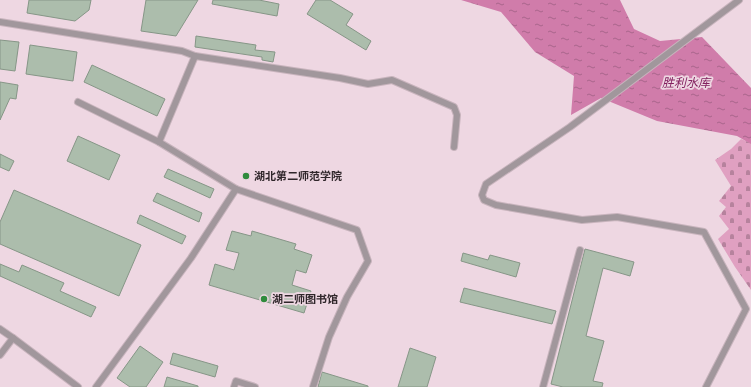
<svg xmlns="http://www.w3.org/2000/svg" width="751" height="387" viewBox="0 0 751 387" font-family="'Open Sans','Noto Sans SC',sans-serif">
  <style>
    .cemetery { fill: url(#cemetery-stones) }
    .water { fill: url(#water-ripples) }
    .building { fill: #acbdac; stroke: #869687 }
    .lines { fill: none; stroke-linecap: round; stroke-linejoin: round }
    .minor-casing { stroke: #c8b4bd; stroke-width: 8 }
    .minor { stroke: #a1979c; stroke-width: 6 }
    .poi-dot { fill: #2f8b3c; stroke: #eed7e2; stroke-width: 1.5 }
    .labels { text-anchor: middle; stroke-width: 3.5; stroke-linejoin: round; paint-order: stroke }
    .poi-label { font-size: 11px; font-weight: bold; fill: #2f262a; stroke: #eed7e2; text-anchor: start }
    .water-label { font-size: 12px; font-style: italic; fill: #83205f; stroke: #eed7e2 }
  </style>
  <defs>
    <pattern id="cemetery-stones" width="16" height="16" patternUnits="userSpaceOnUse"><rect width="16" height="16" fill="#e0a0c1"/><path d="M2 7V4a2 2 0 0 1 4 0v3zM10 15v-3a2 2 0 0 1 4 0v3z" fill="#b6829d"/></pattern>
    <pattern id="water-ripples" width="26" height="14" patternUnits="userSpaceOnUse"><rect width="26" height="14" fill="#d07caa"/><path d="M2 4q2-2 4 0t4 0M15 11q2-2 4 0t4 0" fill="none" stroke="#a9658b"/></pattern>
  </defs>
  <rect width="100%" height="100%" fill="#eed7e2"/>
  <!-- cemetery -->
  <polygon class="cemetery" points="741,139 751,143 751,290 735,267 718,239 729,229 719,216 726,207 719,201 731,186 715,160 731,149"/>
  <!-- water -->
  <polygon class="water" points="461,0 620,0 634,29 660,41 702,37 751,88 751,144 737,136 657,121 601,98 571,115 574,76 535,52 501,12"/>
  <!-- building -->
  <g class="building">
    <polygon points="29,0 91,0 89,10 75,21 27,13"/>
    <polygon points="146,0 198,0 176,36 141,31"/>
    <polygon points="213,0 259,0 279,4 277,16 212,4"/>
    <polygon points="316,0 330,0 353,14 346,25 371,41 366,50 307,14"/>
    <polygon points="196,36 256,45 255,50 275,52 273,62 262,60 262,57 195,47"/>
    <polygon points="0,40 19,42 15,71 0,69"/>
    <polygon points="30,45 77,52 73,81 26,74"/>
    <polygon points="92,65 165,99 157,116 84,82"/>
    <polygon points="0,82 18,85 16,99 10,98 0,120"/>
    <polygon points="78,136 120,155 109,180 67,161"/>
    <polygon points="0,154 14,161 9,171 0,167"/>
    <polygon points="168,169 214,189 210,198 164,177"/>
    <polygon points="14,190 141,245 119,296 0,244 0,222"/>
    <polygon points="157,193 202,213 199,222 153,201"/>
    <polygon points="140,215 186,236 182,244 137,223"/>
    <polygon points="232,231 251,236 252,231 296,244 294,249 312,255 306,273 296,270 292,285 311,291 304,313 209,285 215,264 234,270 239,253 226,250"/>
    <polygon points="585,249 634,262 630,276 603,268 586,336 604,341 593,381 603,383 602,387 563,387 551,384"/>
    <polygon points="463,253 488,260 490,255 520,263 516,277 461,261"/>
    <polygon points="0,264 19,272 22,265 64,283 60,291 96,307 91,317 0,276"/>
    <polygon points="464,288 556,311 552,324 460,302"/>
    <polygon points="140,346 163,362 146,387 130,387 117,378"/>
    <polygon points="410,348 436,357 427,387 398,387"/>
    <polygon points="173,353 218,366 215,377 170,364"/>
    <polygon points="322,372 368,386 368,387 318,387"/>
    <polygon points="167,377 198,386 198,387 164,387"/>
  </g>
  <g class="lines">
    <!-- minor casing -->
    <g class="minor-casing">
      <g id="minor">
        <polyline points="0,22 182,51 195,56 159,142 236,189 191,258 96,387"/>
        <polyline points="195,56 340,78 368,84 392,80 454,107 457,115 454,147"/>
        <polyline points="78,102 159,142"/>
        <polyline points="236,189 357,230 368,261 347,297 329,337 313,387"/>
        <polyline points="0,329 13,338 0,355"/>
        <polyline points="13,338 78,387"/>
        <polyline points="234,387 236,381 255,387"/>
        <polyline points="543,387 580,250"/>
        <polyline points="706,387 746,309 704,232 617,217 582,220 496,205 484,200 482,195 486,184 570,127 739,0"/>
      </g>
    </g>
    <!-- minor -->
    <use href="#minor" class="minor"/>
  </g>
  <!-- markers -->
  <g class="poi-dot">
    <circle cx="246" cy="176" r="4"/>
    <circle cx="264" cy="299" r="4"/>
  </g>
  <g class="labels">
    <!-- poi labels -->
    <g class="poi-label">
      <text x="254" y="180">湖北第二师范学院</text>
      <text x="272" y="303">湖二师图书馆</text>
    </g>
    <!-- water labels -->
    <g class="water-label">
      <text x="686" y="87">胜利水库</text>
    </g>
  </g>
</svg>
